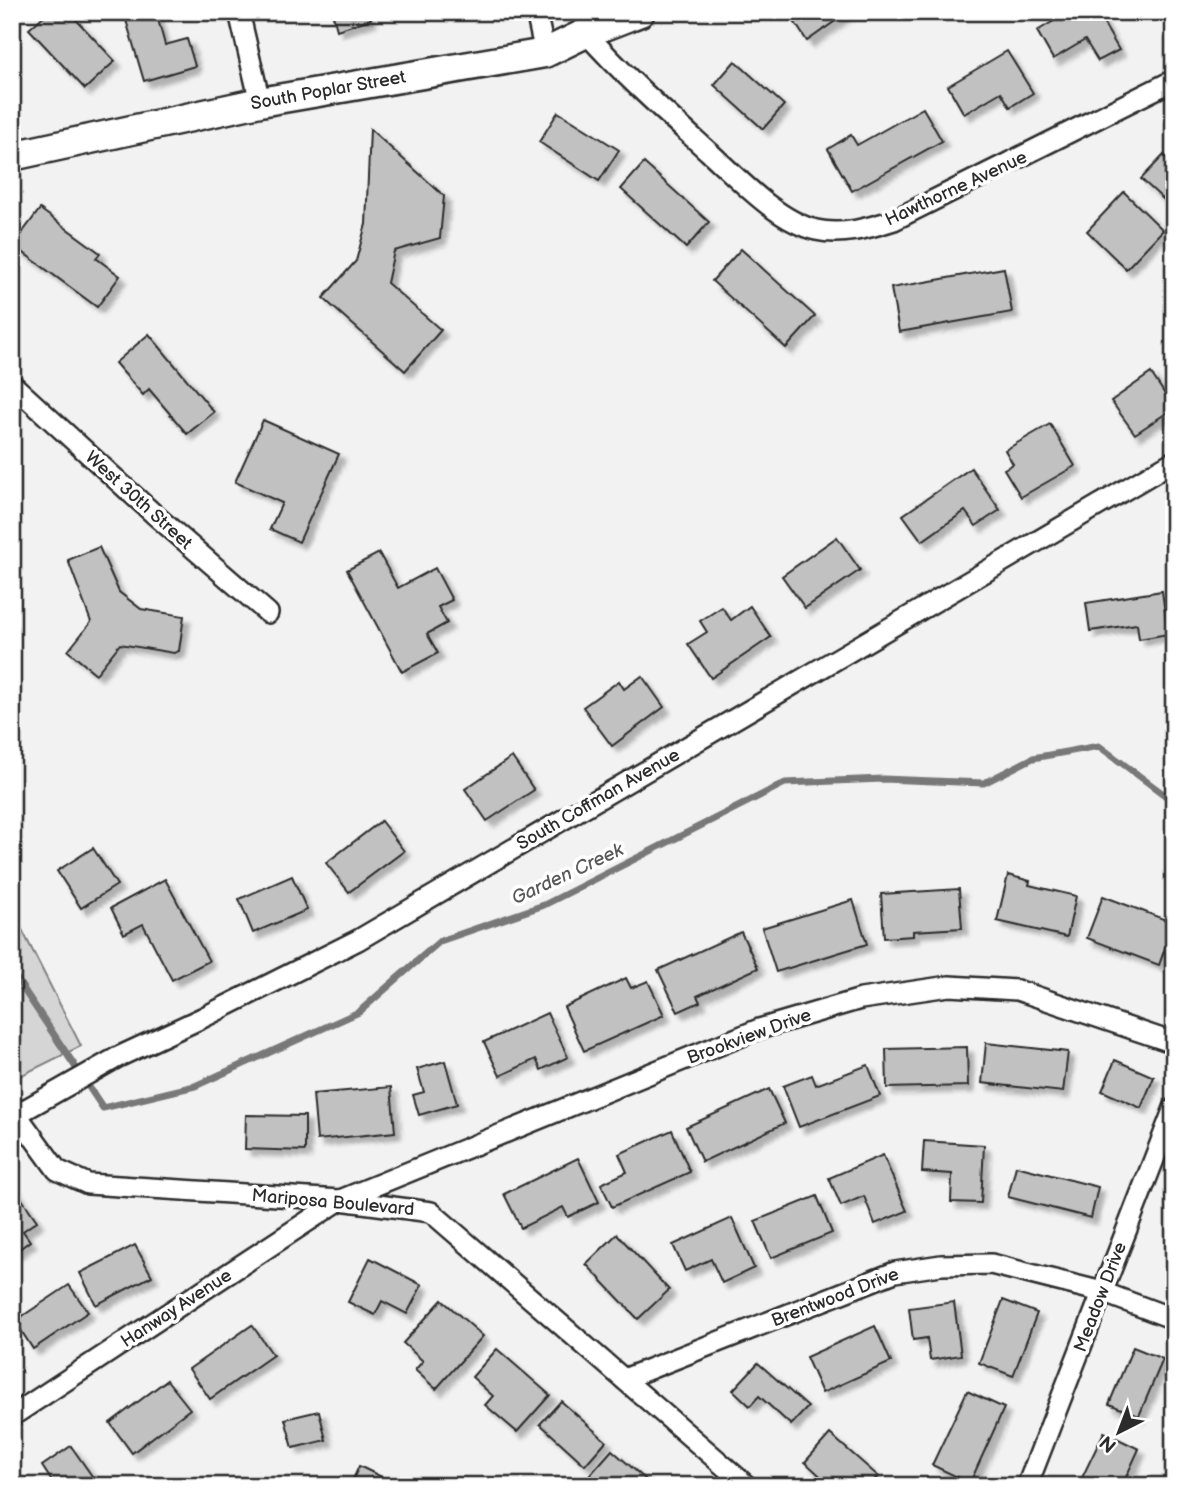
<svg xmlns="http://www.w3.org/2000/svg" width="1186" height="1498" viewBox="0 0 1186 1498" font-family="'Balsamiq Sans',sans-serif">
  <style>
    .green { fill: #d5d5d5; stroke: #808080; stroke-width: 2 }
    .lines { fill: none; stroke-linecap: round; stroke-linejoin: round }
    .stream { stroke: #787878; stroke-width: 7 }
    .building { fill: #c1c1c1; stroke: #2b2b2b; stroke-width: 2; filter: url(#shadow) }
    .street-casing { stroke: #2b2b2b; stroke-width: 24 }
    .secondary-casing { stroke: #2b2b2b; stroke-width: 33 }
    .street { stroke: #fff; stroke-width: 19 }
    .secondary { stroke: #fff; stroke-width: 28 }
    .labels { text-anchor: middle; stroke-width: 7; stroke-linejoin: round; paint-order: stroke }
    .street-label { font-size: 18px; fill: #2b2b2b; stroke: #fff }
    .water-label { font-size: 19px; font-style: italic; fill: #585858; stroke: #fff }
  </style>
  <defs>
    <filter id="shadow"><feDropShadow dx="6" dy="6" stdDeviation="2" flood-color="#0004"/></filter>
  </defs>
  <rect width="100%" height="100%" fill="#f2f2f2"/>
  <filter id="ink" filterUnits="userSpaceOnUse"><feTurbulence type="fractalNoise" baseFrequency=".0143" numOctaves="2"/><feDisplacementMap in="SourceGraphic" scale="14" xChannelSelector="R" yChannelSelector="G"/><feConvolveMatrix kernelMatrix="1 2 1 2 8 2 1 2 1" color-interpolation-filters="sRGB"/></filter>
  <g filter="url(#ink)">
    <!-- green -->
    <polygon class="green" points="12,910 81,1046 12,1080"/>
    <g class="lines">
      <!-- stream -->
      <polyline class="stream" points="12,972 103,1108 195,1086 359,1012 440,941 544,905 785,783 883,779 984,783 1033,758 1099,746 1166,796 1174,797"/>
    </g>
    <!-- building -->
    <g class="building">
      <polygon points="48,12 69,12 115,61 85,89 29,29"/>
      <polygon points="156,12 165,45 187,39 195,66 144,81 126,20"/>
      <polygon points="332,12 368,12 371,19 337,30"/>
      <polygon points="788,12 848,12 807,41"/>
      <polygon points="1069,12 1097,12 1119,50 1098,61 1085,40 1053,59 1037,31"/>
      <polygon points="1007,51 1033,93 1010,107 1001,92 964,114 948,86"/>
      <polygon points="735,61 784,105 763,129 714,85"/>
      <polygon points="923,108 942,141 852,191 828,149 851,135 857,145"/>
      <polygon points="558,112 619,150 599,181 539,142"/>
      <polygon points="370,129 444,196 440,238 394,251 387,283 441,330 405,371 323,298 356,261 366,224"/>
      <polygon points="1164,155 1174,165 1174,209 1141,179"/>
      <polygon points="644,163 709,222 686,248 621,189"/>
      <polygon points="1124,192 1163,230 1126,269 1087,231"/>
      <polygon points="40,209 100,253 96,258 120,276 97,307 13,245"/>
      <polygon points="741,249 815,316 786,348 712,281"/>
      <polygon points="1004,268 1012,312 899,332 891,288"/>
      <polygon points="149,334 214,412 187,434 149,389 143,395 115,363"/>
      <polygon points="1151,373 1174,408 1135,434 1111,401"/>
      <polygon points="263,420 339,454 299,542 270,529 282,503 235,482"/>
      <polygon points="1050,424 1075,466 1021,497 1004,469 1013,464 1005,450"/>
      <polygon points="971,468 1000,510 976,526 965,511 922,541 903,515"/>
      <polygon points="837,537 860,570 805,608 782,576"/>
      <polygon points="99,547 119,592 141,609 184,616 179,651 174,653 120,644 96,674 68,651 91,622 68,560"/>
      <polygon points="379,553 398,588 435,568 452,600 438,607 447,623 427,634 438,653 402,672 347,570"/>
      <polygon points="1162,591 1168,634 1139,639 1137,624 1090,631 1086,603"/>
      <polygon points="750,606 771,637 711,678 688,644 707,632 700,621 722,607 731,620"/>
      <polygon points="642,676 664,707 612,746 583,707 619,681 624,689"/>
      <polygon points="512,757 534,790 487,821 465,789"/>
      <polygon points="381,821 404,851 349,892 326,863"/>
      <polygon points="93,848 117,885 81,908 57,871"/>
      <polygon points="1008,875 1030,881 1029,885 1076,896 1067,937 997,921"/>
      <polygon points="292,876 307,910 253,933 239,899"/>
      <polygon points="165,879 209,961 172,980 143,924 124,934 111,908"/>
      <polygon points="959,889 962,928 913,931 913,936 884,938 881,894"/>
      <polygon points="1103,896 1174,923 1159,965 1087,938"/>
      <polygon points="853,900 867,944 776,972 762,928"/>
      <polygon points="741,932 758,968 697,996 700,1002 678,1012 658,970"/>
      <polygon points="626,978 631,988 648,981 664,1015 584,1051 564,1007"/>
      <polygon points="547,1013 568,1057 541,1070 536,1059 500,1076 484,1042"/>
      <polygon points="986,1043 1068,1052 1063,1092 982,1083"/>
      <polygon points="967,1047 968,1086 887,1088 886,1049"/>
      <polygon points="1115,1060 1154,1077 1141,1108 1102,1091"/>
      <polygon points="445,1061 457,1104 419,1115 413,1095 424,1092 417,1069"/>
      <polygon points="868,1065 880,1096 799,1127 783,1086 812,1075 816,1085"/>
      <polygon points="391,1087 395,1132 317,1140 313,1094"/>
      <polygon points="769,1089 785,1123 702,1162 686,1127"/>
      <polygon points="246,1115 305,1116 305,1151 245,1149"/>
      <polygon points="672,1130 690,1172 612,1207 601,1184 627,1172 619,1154"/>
      <polygon points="924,1141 984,1145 981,1203 951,1202 952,1174 922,1172"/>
      <polygon points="883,1155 907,1211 875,1224 864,1196 841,1206 829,1178"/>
      <polygon points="578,1158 599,1202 568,1217 563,1207 521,1228 504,1194"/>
      <polygon points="1016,1166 1098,1187 1091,1218 1008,1197"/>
      <polygon points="12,1185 37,1221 23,1231 30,1241 14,1253"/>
      <polygon points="817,1196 832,1233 771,1258 755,1221"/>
      <polygon points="732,1218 754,1268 722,1283 711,1259 685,1271 673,1245"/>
      <polygon points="617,1234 669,1290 638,1319 586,1264"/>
      <polygon points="135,1245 152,1276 96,1305 80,1273"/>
      <polygon points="370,1258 422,1285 407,1314 382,1301 375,1315 348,1302"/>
      <polygon points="69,1285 88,1312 33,1349 15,1321"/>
      <polygon points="442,1300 483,1336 436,1389 415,1370 423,1361 403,1343"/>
      <polygon points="1003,1300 1037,1313 1013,1376 979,1363"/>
      <polygon points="954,1302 961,1355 930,1360 927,1338 913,1340 909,1308"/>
      <polygon points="252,1325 273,1355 210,1399 189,1369"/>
      <polygon points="875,1326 891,1362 822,1393 806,1357"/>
      <polygon points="1133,1347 1163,1359 1139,1416 1109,1404"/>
      <polygon points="497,1349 550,1395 517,1432 485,1405 493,1396 472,1377"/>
      <polygon points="758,1363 808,1407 791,1425 759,1396 750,1406 733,1390"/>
      <polygon points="167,1380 190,1409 132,1453 110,1423"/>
      <polygon points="967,1391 1004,1408 970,1483 932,1465"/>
      <polygon points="561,1401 606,1441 585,1465 540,1424"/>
      <polygon points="319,1411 326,1440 293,1448 285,1419"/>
      <polygon points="1104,1432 1139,1449 1122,1486 1078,1486"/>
      <polygon points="830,1434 878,1476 869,1486 831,1486 805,1462"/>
      <polygon points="71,1446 99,1486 55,1486 42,1466"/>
      <polygon points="612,1450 653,1486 602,1486 590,1475"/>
      <polygon points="359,1466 400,1486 350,1486"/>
    </g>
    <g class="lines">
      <!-- street casing -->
      <g class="street-casing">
        <g id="street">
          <polyline points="239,12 260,102"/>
          <polyline points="536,12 545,53"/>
          <path d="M586,33C624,76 666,113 709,152C738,178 777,221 816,230C842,236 869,228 894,220L1174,80"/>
          <polyline points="12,384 155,515 268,613"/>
          <polyline points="17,1115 57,1170 88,1184 340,1200 431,1212 747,1486"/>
          <polyline points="12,1117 118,1057 202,1018 358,940 1174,461"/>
          <polyline points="624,1379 895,1272 941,1265 991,1264 1102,1292 1174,1319"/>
          <polyline points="12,1416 340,1200 759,1029 861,999 949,986 1017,990 1174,1043"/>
          <polyline points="1027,1486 1174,1108"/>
        </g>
      </g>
      <!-- secondary casing -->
      <g class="secondary-casing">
        <polyline id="secondary" points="12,156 260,102 545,53 586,33 640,12"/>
      </g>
      <!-- street -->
      <use href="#street" class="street"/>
      <!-- secondary -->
      <use href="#secondary" class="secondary"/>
    </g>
  </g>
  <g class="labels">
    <!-- street labels -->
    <g class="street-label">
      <text transform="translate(328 90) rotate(-10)" y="6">South Poplar Street</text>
      <text transform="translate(956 188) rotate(-25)" y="6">Hawthorne Avenue</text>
      <text transform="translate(139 500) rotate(42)" y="6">West 30th Street</text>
      <text transform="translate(598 799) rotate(-30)" y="6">South Coffman Avenue</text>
      <text transform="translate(749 1036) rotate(-20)" y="6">Brookview Drive</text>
      <text transform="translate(333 1202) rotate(5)" y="6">Mariposa Boulevard</text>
      <text transform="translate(835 1297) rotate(-21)" y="6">Brentwood Drive</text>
      <text transform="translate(1100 1297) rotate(-69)" y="6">Meadow Drive</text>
      <text transform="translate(176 1308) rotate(-33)" y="6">Hanway Avenue</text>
    </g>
    <!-- water labels -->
    <g class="water-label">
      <text transform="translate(567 873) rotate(-25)" y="7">Garden Creek</text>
    </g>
  </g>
  <!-- margin -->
  <rect width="1186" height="1498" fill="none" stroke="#fff" stroke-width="42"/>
  <rect x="21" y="21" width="1144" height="1456" fill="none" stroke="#2b2b2b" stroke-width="2.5" filter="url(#ink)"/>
  <!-- north arrow -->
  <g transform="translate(1119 1432) rotate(222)" stroke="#ffffff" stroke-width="5" paint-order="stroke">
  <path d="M0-5L12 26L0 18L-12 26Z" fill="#2b2b2b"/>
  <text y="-10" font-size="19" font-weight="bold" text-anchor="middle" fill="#2b2b2b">N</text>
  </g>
</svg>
